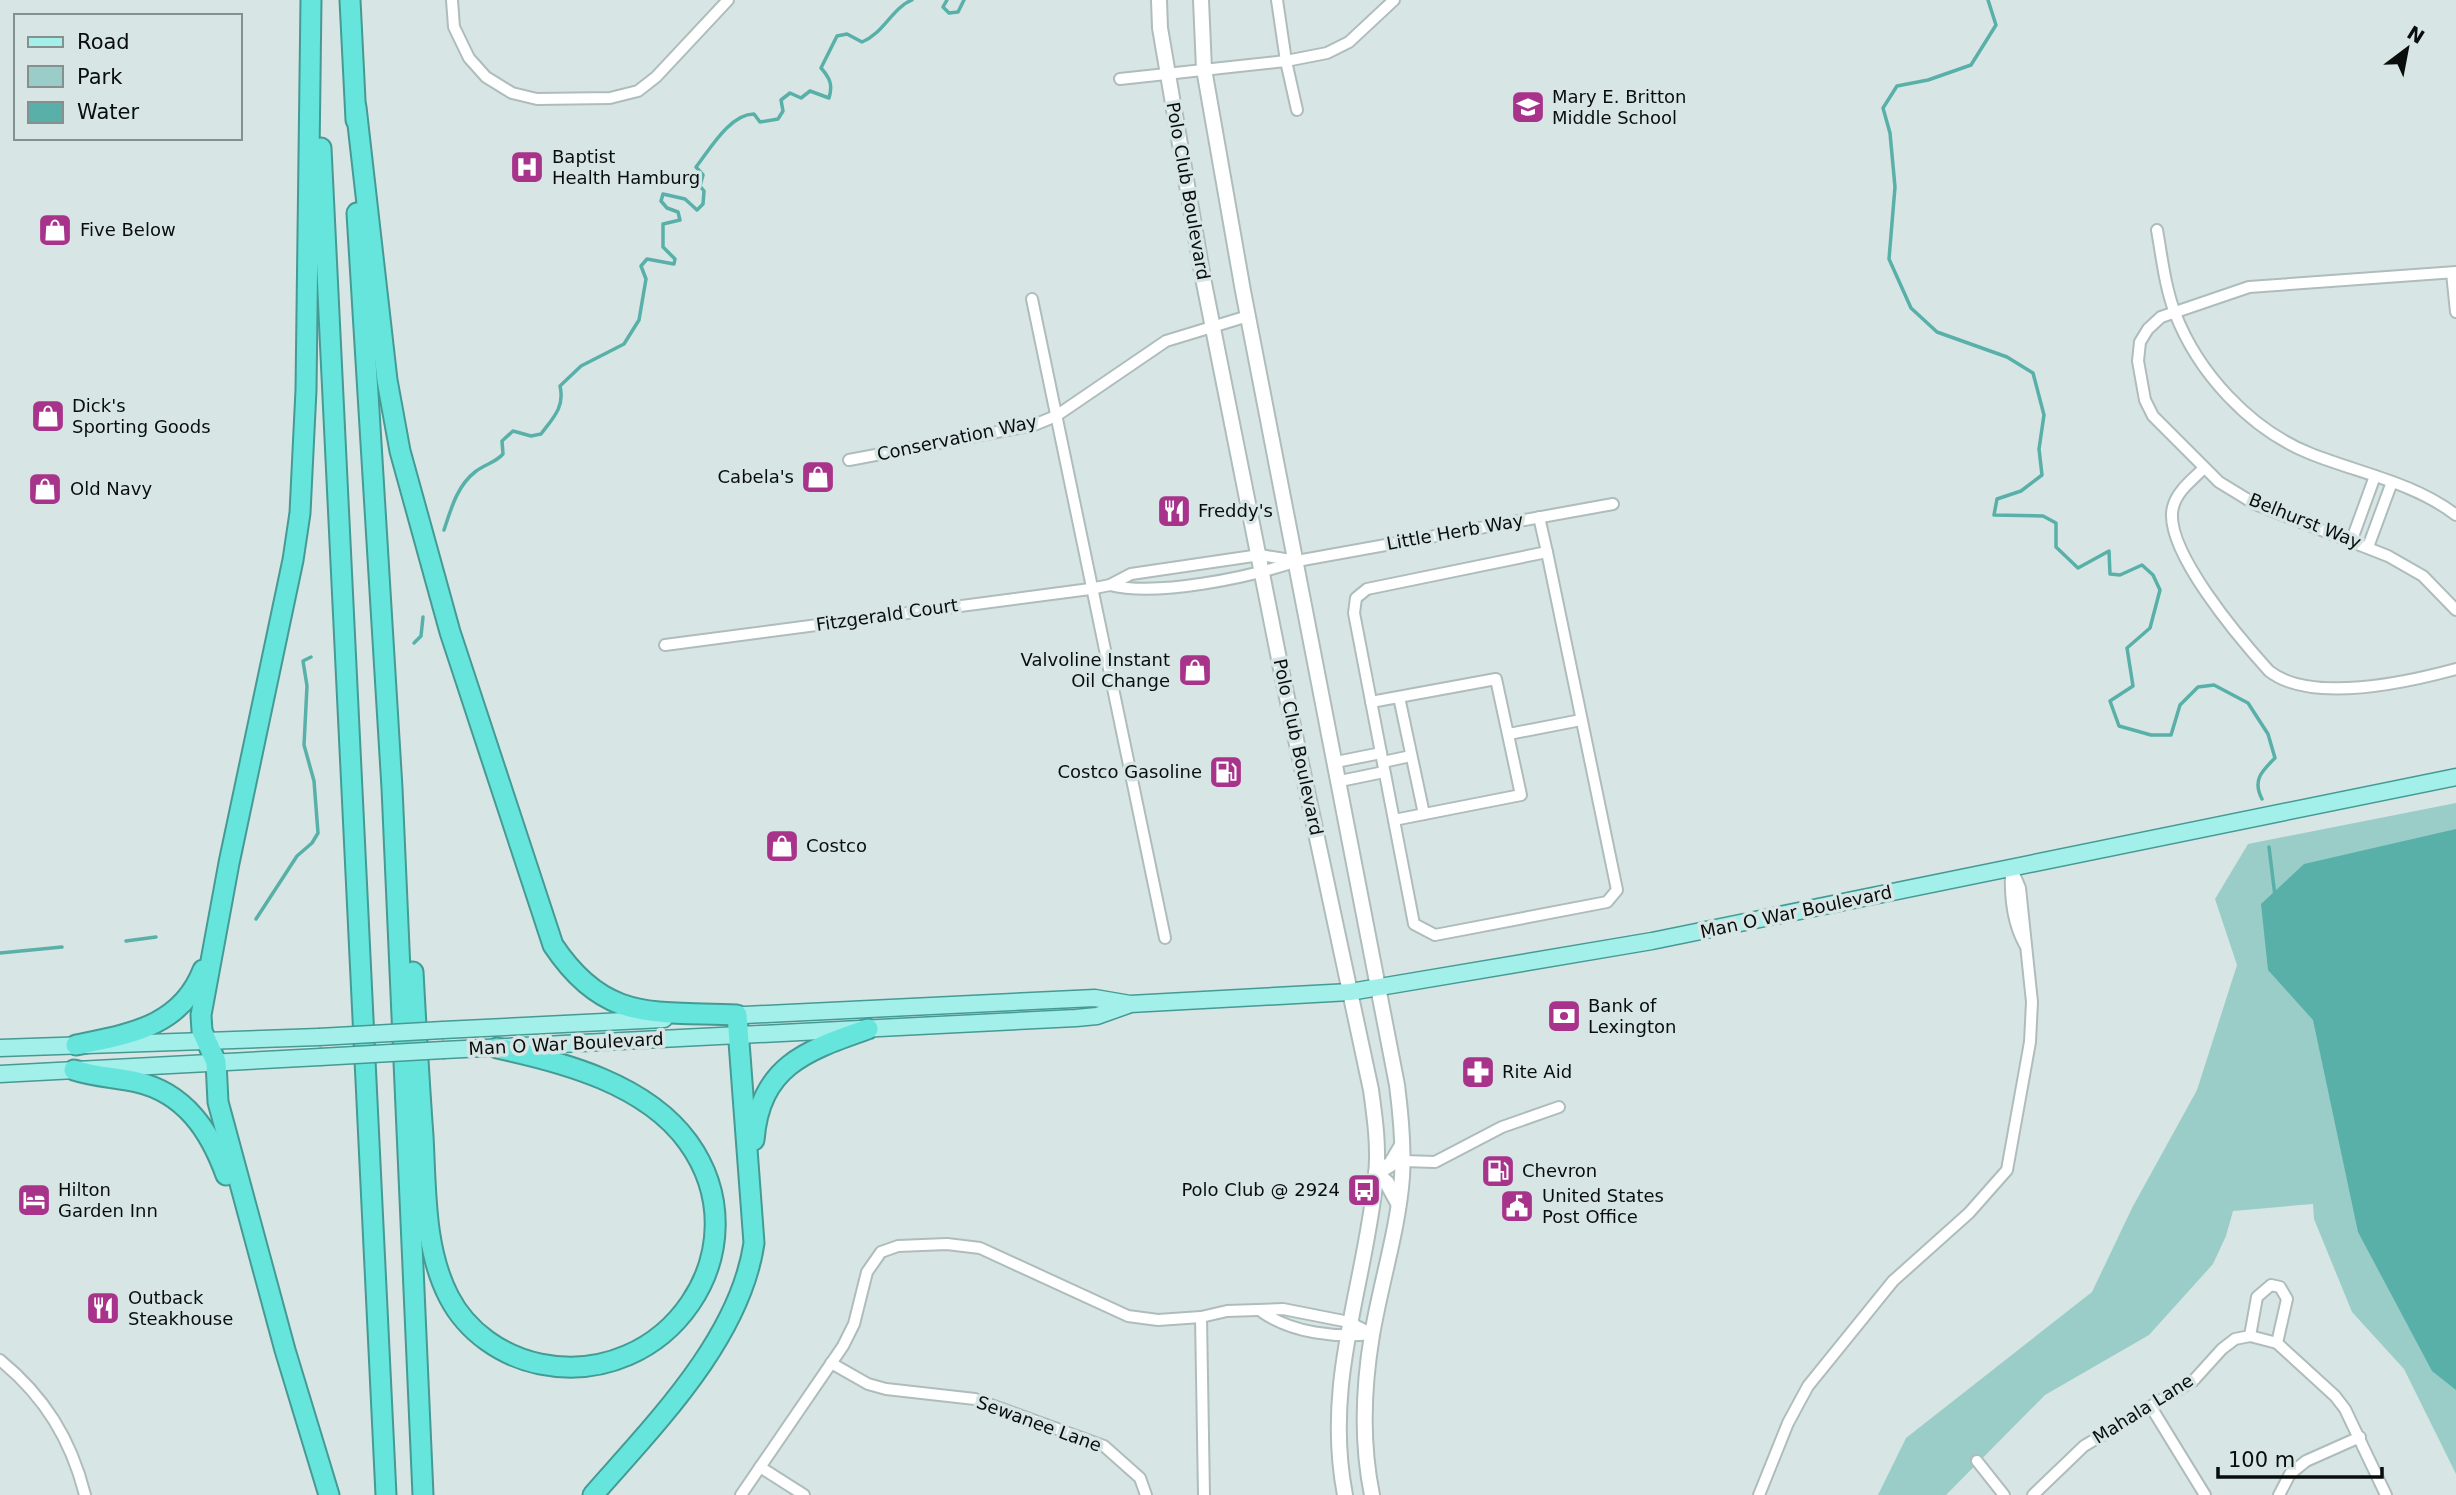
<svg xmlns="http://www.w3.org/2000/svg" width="2456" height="1495" viewBox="0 0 2456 1495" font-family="'DejaVu Sans',sans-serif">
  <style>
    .green { fill: #9acdc8 }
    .water { fill: #58b0a9 }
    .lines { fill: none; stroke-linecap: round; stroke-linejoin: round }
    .stream { stroke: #58b0a9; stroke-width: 3.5 }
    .street-casing { stroke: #aebdbb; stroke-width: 14 }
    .secondary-casing { stroke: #aebdbb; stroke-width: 18 }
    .primary-casing { stroke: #459a94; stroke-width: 19 }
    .highway-casing { stroke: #459a94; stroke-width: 23 }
    .street { stroke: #fff; stroke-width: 10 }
    .secondary { stroke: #fff; stroke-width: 14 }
    .primary { stroke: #a3efea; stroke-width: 16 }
    .highway { stroke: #65e5dc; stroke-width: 19 }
    .primary-bridge-casing { stroke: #459a94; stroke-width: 19; stroke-linecap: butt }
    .primary-bridge { stroke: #a3efea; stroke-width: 16 }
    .labels { text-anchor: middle; stroke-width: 7; stroke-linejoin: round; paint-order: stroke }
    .poi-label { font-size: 18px; fill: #090e0d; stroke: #d7e6e5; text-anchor: start }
    .street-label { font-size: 18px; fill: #090e0d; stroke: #d7e6e5 }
  </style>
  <rect width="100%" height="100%" fill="#d7e6e5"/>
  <!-- green -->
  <polygon class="green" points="2456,803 2456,1474 2404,1369 2352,1312 2314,1219 2313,1204 2233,1211 2226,1236 2213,1264 2149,1335 2045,1395 1946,1495 1878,1495 1906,1438 2092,1292 2132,1208 2197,1090 2237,965 2215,899 2248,844"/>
  <!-- water -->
  <polygon class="water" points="2456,829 2456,1390 2432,1371 2358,1232 2313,1020 2268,970 2261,904 2304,864"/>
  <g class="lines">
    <!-- stream -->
    <g class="stream">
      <polyline points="947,0 943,7 949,13 958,12 964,0"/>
      <path d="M1988,0L1996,25L1971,65L1928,80L1897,86L1883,108L1890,133L1895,187L1889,259L1911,308L1937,332L2007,357L2033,373L2044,415L2039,449L2042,475L2021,491L1997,499L1994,515L2043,516L2056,523V547L2078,568L2109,551L2110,574L2120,575L2142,565L2153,575L2160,590L2150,628L2127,648L2133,686L2110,701L2119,726L2151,735H2171L2180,705L2198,687L2214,685L2248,703L2268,734L2275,758C2262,771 2252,780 2262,799"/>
      <path d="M444,530C451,509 457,486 475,472C485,464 495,463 503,454L502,441L513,431L531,436L541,434C553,418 565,407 560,386L581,366L624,344L639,320L646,279L641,266L647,259L674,264L675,259L663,247V224L680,220L678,212L667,208L661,201L663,194L685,199L697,210L703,204L704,191L700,186L703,175L696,167C710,149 730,114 754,114L760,122L778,119L783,111L781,100L790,93L801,98L810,91L829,98C833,85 830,78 821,68L837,36L847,34L862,42C884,33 892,8 912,0"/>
      <polyline points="414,643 421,636 423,617"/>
      <polyline points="2269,847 2275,896"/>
      <polyline points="256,919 297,856 312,843 318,833 314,781 304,745 307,686 303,661 311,657"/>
      <polyline points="126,941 156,937"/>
      <polyline points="0,953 62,947"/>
    </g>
    <!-- street casing -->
    <g class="street-casing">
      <g id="street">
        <polyline points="452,0 454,27 469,58 486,77 512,93 537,99 610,98 638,91 656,77 728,0"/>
        <polyline points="1277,0 1286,61 1297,110"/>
        <polyline points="1120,79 1286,61 1327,53 1349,42 1394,0"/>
        <path d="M2157,230C2162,258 2165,287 2175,313C2198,373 2250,429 2309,453C2358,473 2413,482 2456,515"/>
        <polyline points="2456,272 2249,287 2161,317 2148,329 2140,342 2138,361 2145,400 2153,416 2219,482 2255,504 2388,556 2423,576 2456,610"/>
        <polyline points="2452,273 2456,312"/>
        <polyline points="1032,299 1165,938"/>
        <polyline points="849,460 1034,425 1056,416 1166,341 1248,316"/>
        <path d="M2203,469C2192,480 2177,491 2173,507C2162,548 2241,640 2269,671C2311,704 2408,682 2456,669"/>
        <polyline points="1539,517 1547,552"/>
        <polyline points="2351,542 2375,476"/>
        <polyline points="2368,547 2392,482"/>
        <polygon points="1547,552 1617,890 1607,902 1435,935 1414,924 1354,613 1356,598 1367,589"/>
        <path d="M1110,585C1157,597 1251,577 1297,561L1613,504"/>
        <polyline points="665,645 1090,589 1110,585 1131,574 1260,555 1297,561"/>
        <polyline points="1399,697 1424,814"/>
        <polyline points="1371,702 1496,679 1521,795 1394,820"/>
        <polyline points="1509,734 1581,720"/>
        <polyline points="1336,762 1381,753"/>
        <polyline points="1383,762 1411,756"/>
        <polyline points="1340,781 1384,772"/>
        <path d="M2011,872C2010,896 2013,924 2025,945"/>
        <polyline points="1403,1161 1435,1162 1502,1127 1559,1107"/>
        <path d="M1262,1312C1292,1333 1336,1338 1372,1334"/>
        <polyline points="1201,1317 1204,1495"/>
        <polyline points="2250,1336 2257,1297 2271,1285 2280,1287 2287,1299 2277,1343"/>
        <path d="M0,1360C44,1396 71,1439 85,1495"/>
        <polyline points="831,1363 868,1384 886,1389 975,1399 1104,1446 1140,1478 1146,1495"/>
        <polyline points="2151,1407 2205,1495"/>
        <polyline points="1977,1461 2004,1495"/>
        <polyline points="760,1467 804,1495"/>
        <polyline points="741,1495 843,1346 854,1324 867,1272 881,1252 898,1246 947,1244 980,1248 1128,1316 1158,1320 1201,1317 1227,1311 1283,1309 1349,1322 1372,1334"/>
        <polyline points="1759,1495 1788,1423 1808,1386 1893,1281 1969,1213 2007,1170 2030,1042 2032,1002 2020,888 2011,867"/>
        <polyline points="2033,1495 2084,1446 2193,1381 2222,1349 2235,1339 2250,1336 2277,1343 2335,1396 2345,1409 2386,1495"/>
        <polyline points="2279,1495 2290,1474 2306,1461 2360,1437"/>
      </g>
    </g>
    <!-- secondary casing -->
    <g class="secondary-casing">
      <g id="secondary">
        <path d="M1159,0L1160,28L1203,278L1283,679L1371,1090C1375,1119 1379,1147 1376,1176C1365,1286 1323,1382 1345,1495"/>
        <path d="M1201,0L1204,69L1243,291L1397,1085C1401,1116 1404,1146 1402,1177C1398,1230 1381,1282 1372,1335C1363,1389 1361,1441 1372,1495"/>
        <polyline points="1398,1203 1387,1183 1376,1173 1391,1164 1401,1147"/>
      </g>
    </g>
    <!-- primary casing -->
    <g class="primary-casing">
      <g id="primary">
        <polyline points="725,1016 1095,998 1130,1004 1350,992 1652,941 2456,777"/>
        <polyline points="443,1030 664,1019"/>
        <polyline points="0,1048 319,1037"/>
        <polyline points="444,1050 1076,1018 1097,1016 1128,1005"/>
        <polyline points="0,1074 320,1057"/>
      </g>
    </g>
    <!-- highway casing -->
    <g class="highway-casing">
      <g id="highway">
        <polyline points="311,0 306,390 300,513 293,560 229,863 201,1015 202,1031 216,1062 218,1102 285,1350 329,1495"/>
        <polyline points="350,0 356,120"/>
        <path d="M356,107L387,380L400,451L450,632L553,945C605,1023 653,1011 737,1015L754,1243C740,1339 655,1424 593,1495"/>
        <polyline points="321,148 386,1495"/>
        <polyline points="357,213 392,788 423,1495"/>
        <path d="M413,972C416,1027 419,1082 423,1136C426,1190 424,1249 449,1297C467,1332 502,1356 540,1364C667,1390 765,1249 688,1142C646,1084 563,1062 497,1048"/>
        <path d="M76,1045C129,1034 181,1027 203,970"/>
        <path d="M74,1070C95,1077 116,1077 137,1082C185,1093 210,1131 226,1175"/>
        <path d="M754,1140C760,1065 808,1050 868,1029"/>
      </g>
    </g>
    <!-- street -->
    <use href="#street" class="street"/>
    <!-- secondary -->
    <use href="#secondary" class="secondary"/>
    <!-- primary -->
    <use href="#primary" class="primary"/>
    <!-- highway -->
    <use href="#highway" class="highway"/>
    <!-- primary-bridge casing -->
    <g class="primary-bridge-casing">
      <g id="primary-bridge">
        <polyline points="319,1037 443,1030"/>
        <polyline points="320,1057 444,1050"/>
      </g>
    </g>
    <!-- primary-bridge -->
    <use href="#primary-bridge" class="primary-bridge"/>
  </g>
  <!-- icons -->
  <defs>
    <g id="school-square" transform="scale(1.75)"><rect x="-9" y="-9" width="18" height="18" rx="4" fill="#a8338b" stroke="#d7e6e5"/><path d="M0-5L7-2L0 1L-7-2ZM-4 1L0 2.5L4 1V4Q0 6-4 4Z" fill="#fff"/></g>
    <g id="hospital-square" transform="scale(1.75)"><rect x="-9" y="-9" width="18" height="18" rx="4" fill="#a8338b" stroke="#d7e6e5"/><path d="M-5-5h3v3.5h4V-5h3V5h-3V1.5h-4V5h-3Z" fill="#fff"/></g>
    <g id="shop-square" transform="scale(1.75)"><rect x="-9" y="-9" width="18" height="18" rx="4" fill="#a8338b" stroke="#d7e6e5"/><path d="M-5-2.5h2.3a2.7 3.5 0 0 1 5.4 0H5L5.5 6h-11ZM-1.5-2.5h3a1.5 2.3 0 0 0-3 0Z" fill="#fff"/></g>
    <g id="restaurant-square" transform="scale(1.75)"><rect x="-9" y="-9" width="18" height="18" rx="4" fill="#a8338b" stroke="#d7e6e5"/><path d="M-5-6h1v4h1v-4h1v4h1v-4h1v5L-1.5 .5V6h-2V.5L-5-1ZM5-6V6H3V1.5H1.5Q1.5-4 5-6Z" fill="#fff"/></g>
    <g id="fuel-square" transform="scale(1.75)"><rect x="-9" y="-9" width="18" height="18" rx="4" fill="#a8338b" stroke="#d7e6e5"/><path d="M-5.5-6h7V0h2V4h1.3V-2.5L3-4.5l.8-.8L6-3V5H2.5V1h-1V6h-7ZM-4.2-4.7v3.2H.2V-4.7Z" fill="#fff"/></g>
    <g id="bank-square" transform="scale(1.75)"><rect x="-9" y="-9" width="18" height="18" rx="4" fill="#a8338b" stroke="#d7e6e5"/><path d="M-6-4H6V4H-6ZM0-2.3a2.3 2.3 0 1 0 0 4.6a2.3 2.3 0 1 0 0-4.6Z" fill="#fff"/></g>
    <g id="pharmacy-square" transform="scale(1.75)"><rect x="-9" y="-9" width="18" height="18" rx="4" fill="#a8338b" stroke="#d7e6e5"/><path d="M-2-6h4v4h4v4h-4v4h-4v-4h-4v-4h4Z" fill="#fff"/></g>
    <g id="bus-square" transform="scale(1.75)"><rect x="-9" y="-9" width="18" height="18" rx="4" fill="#a8338b" stroke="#d7e6e5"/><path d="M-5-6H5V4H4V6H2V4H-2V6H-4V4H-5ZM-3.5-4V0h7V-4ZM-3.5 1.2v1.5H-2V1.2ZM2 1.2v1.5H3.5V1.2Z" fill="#fff"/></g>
    <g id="hotel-square" transform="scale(1.75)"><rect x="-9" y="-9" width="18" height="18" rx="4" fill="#a8338b" stroke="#d7e6e5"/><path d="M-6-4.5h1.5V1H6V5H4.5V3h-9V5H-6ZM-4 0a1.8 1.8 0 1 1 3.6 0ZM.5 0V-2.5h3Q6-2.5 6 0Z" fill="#fff"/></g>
    <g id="civic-square" transform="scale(1.75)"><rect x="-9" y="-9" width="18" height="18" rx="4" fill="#a8338b" stroke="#d7e6e5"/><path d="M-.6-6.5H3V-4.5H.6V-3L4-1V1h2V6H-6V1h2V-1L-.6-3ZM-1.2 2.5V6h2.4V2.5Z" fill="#fff"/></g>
  </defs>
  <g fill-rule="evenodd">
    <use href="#school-square" x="1528" y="107"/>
    <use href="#hospital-square" x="527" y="167"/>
    <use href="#shop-square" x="55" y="230"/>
    <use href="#shop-square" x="48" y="416"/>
    <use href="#shop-square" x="818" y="477"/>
    <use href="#shop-square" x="45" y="489"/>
    <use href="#restaurant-square" x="1174" y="511"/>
    <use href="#shop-square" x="1195" y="670"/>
    <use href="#fuel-square" x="1226" y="772"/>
    <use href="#shop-square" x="782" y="846"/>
    <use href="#bank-square" x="1564" y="1016"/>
    <use href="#pharmacy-square" x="1478" y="1072"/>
    <use href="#fuel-square" x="1498" y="1171"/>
    <use href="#bus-square" x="1364" y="1190"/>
    <use href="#hotel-square" x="34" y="1200"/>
    <use href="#civic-square" x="1517" y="1206"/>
    <use href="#restaurant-square" x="103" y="1308"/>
  </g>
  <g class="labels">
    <!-- poi labels -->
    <g class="poi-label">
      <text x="1552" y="103">Mary E. Britton<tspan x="1552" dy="21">Middle School</tspan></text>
      <text x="552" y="163">Baptist<tspan x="552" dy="21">Health Hamburg</tspan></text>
      <text x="80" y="236">Five Below</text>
      <text x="72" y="412">Dick's<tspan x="72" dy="21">Sporting Goods</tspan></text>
      <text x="794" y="483" text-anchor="end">Cabela's</text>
      <text x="70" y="495">Old Navy</text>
      <text x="1198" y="517">Freddy's</text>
      <text x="1170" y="666" text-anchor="end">Valvoline Instant<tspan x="1170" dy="21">Oil Change</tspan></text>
      <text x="1202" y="778" text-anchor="end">Costco Gasoline</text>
      <text x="806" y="852">Costco</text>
      <text x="1588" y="1012">Bank of<tspan x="1588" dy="21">Lexington</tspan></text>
      <text x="1502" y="1078">Rite Aid</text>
      <text x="1522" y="1177">Chevron</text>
      <text x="58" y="1196">Hilton<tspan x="58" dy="21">Garden Inn</tspan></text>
      <text x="1340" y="1196" text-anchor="end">Polo Club @ 2924</text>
      <text x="1542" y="1202">United States<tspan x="1542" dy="21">Post Office</tspan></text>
      <text x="128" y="1304">Outback<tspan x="128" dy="21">Steakhouse</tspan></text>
    </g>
    <!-- street labels -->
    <g class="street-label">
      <text transform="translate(1188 191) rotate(80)" y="6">Polo Club Boulevard</text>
      <text transform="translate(957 438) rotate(-12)" y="6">Conservation Way</text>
      <text transform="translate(2305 521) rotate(22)" y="6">Belhurst Way</text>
      <text transform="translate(1455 532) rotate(-10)" y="6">Little Herb Way</text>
      <text transform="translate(887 615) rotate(-8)" y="6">Fitzgerald Court</text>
      <text transform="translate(1298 747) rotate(78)" y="6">Polo Club Boulevard</text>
      <text transform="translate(1796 912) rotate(-12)" y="6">Man O War Boulevard</text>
      <text transform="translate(566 1044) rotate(-3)" y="6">Man O War Boulevard</text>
      <text transform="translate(2143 1409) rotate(-32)" y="6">Mahala Lane</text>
      <text transform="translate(1039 1424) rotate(20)" y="6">Sewanee Lane</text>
    </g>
  </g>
  <!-- legend -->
  <rect x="14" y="14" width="228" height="126" fill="#d7e6e5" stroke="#85908f" stroke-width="2"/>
  <rect x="28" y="37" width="35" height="10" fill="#a3efea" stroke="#85908f" stroke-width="2"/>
  <text x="77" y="49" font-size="21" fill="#090e0d">Road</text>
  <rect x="28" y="66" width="35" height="21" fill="#9acdc8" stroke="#85908f" stroke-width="2"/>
  <text x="77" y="84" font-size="21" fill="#090e0d">Park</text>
  <rect x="28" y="102" width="35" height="21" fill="#58b0a9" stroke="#85908f" stroke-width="2"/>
  <text x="77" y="119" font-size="21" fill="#090e0d">Water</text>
  <!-- north arrow -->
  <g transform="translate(2407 49) rotate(32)" stroke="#d7e6e5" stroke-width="5" paint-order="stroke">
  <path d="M0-5L12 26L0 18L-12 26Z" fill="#090e0d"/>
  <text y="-10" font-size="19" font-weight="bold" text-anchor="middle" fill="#090e0d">N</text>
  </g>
  <!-- scale -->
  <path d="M2218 1467v10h164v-10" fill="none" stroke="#090e0d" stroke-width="3.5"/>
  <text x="2228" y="1467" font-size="21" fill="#090e0d" stroke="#d7e6e5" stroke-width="5" paint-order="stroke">100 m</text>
</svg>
